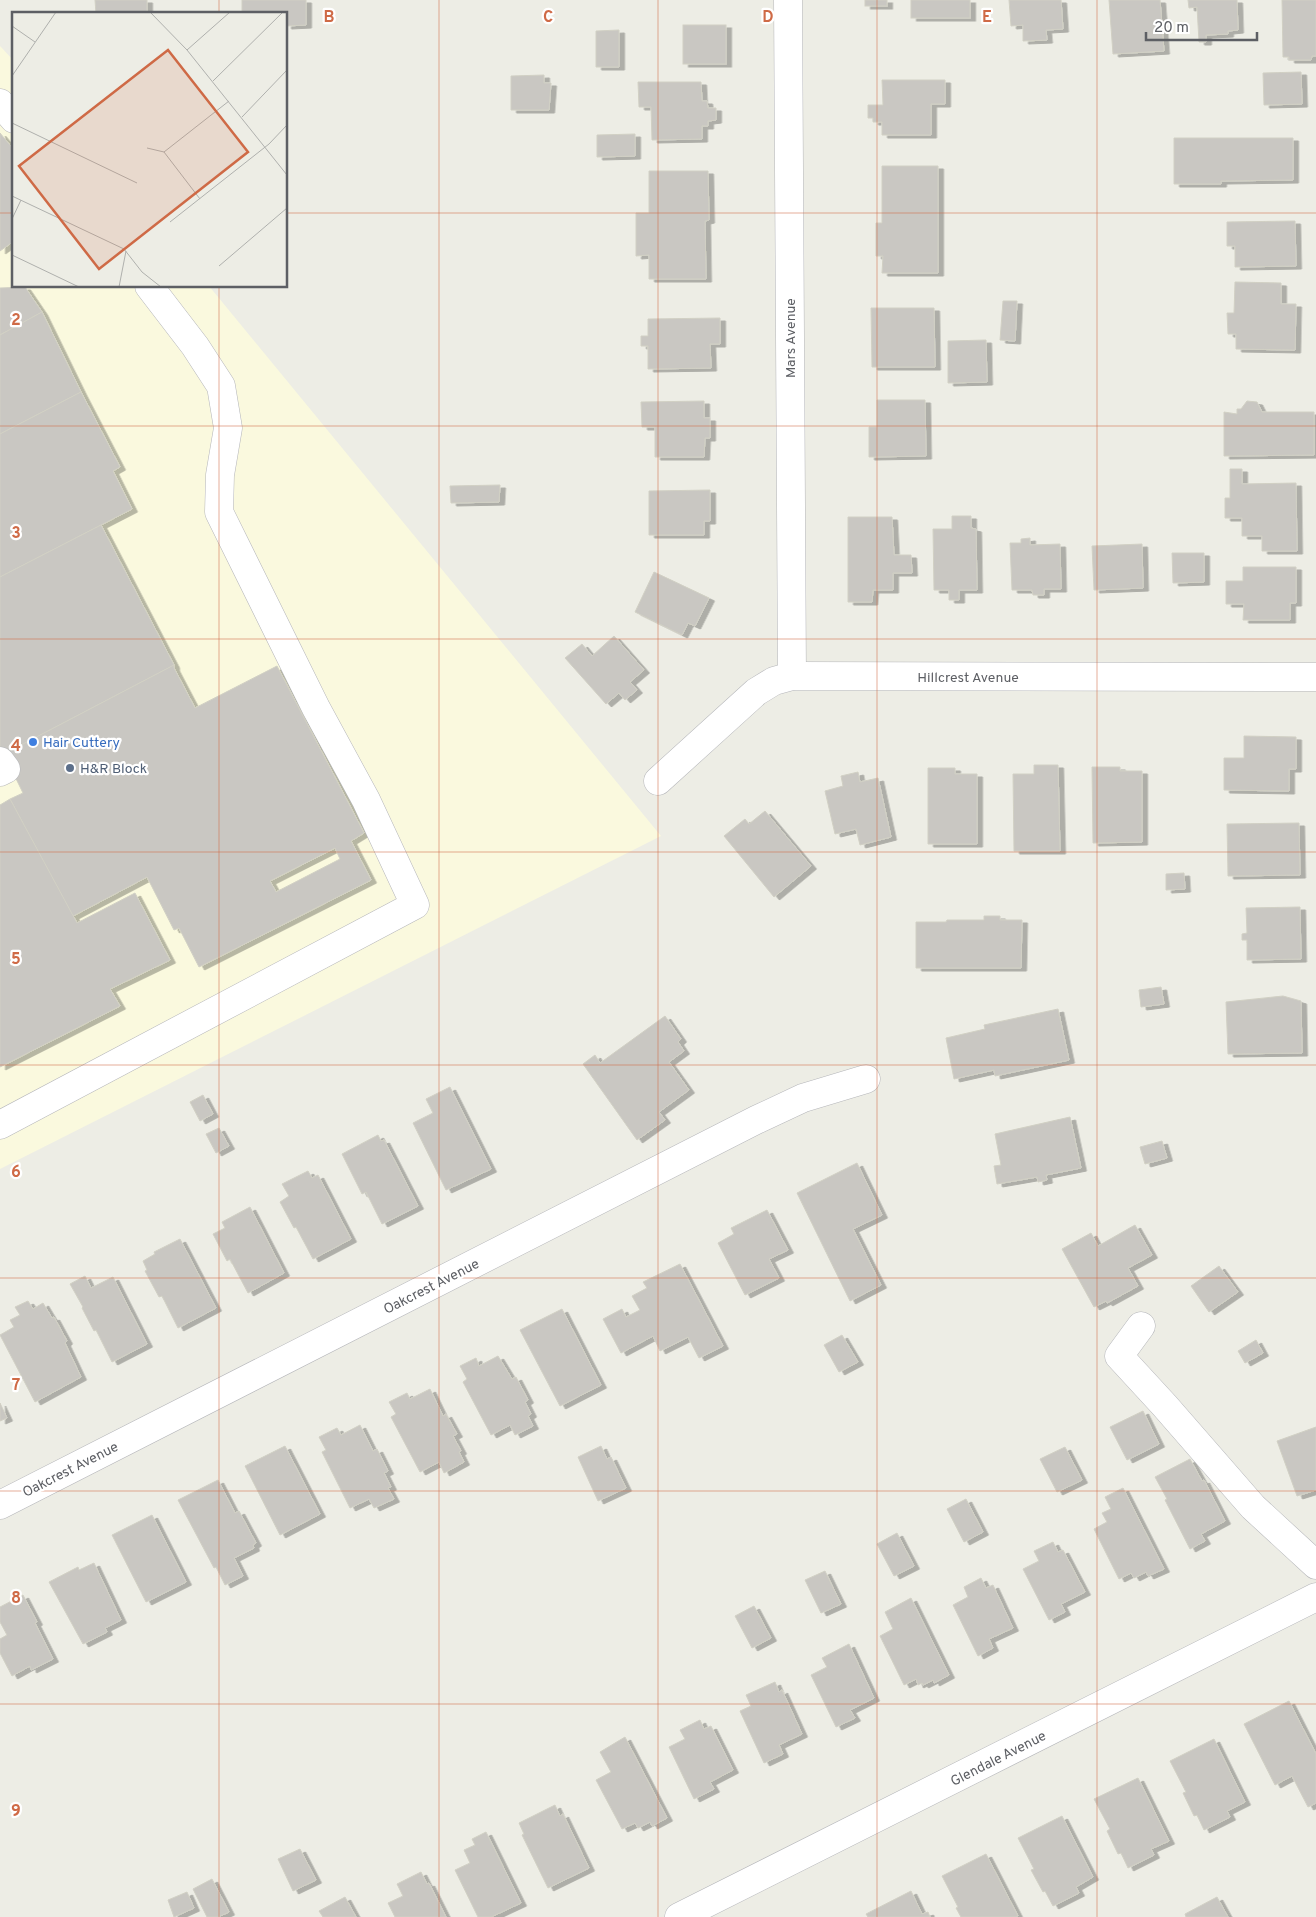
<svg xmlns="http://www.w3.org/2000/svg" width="1316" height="1917" viewBox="0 0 1316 1917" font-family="Overpass,sans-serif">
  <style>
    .commercial { fill: #faf9de }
    .building { fill: #c9c7c2; stroke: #d1d0c4; fill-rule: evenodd; filter: url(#shadow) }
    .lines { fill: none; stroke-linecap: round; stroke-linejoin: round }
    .minor-casing { stroke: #b5b6ba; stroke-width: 29 }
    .minor { stroke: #fff; stroke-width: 28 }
    .grid { fill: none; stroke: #cf6a46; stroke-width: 1; stroke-opacity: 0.55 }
    .shop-dot { fill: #3f7fe0; stroke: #fff; stroke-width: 2 }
    .service-dot { fill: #5c6f8a; stroke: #fff; stroke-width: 2 }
    .labels { text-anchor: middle; stroke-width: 4.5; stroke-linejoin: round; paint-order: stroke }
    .street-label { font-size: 14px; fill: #5d5f64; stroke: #fff }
    .shop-label { font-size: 14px; fill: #366cbe; stroke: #fff; text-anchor: start }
    .service-label { font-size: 14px; fill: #4e5e75; stroke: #fff; text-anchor: start }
    .inset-road { fill: none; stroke: #afb0ad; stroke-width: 1 }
    .view { fill: #cf6a46; fill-opacity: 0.15; stroke: #cf6a46; stroke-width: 2.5 }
    .inset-edge { fill: none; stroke: #5d5f64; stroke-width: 2.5 }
    .grid-label { font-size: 16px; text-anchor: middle; font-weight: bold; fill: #cf6a46; stroke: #fff; stroke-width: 4.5; stroke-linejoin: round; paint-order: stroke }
  </style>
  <defs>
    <filter id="shadow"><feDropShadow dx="5.5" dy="3" stdDeviation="0" flood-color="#0004"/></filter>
  </defs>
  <rect width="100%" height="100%" fill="#edede5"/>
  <!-- commercial -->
  <polygon class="commercial" points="0,46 14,61 14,286 209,286 661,836 0,1169"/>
  <!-- building -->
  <g class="building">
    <polygon points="95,0 147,0 147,14 96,14"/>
    <polygon points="242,0 306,0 306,25 286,26 286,14 242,14"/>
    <rect x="865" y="0" width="22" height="6"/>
    <rect x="911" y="0" width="59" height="18"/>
    <polygon points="1009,0 1061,0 1063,29 1046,30 1047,40 1023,41 1023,25 1011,26"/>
    <polygon points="1109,0 1160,0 1164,51 1113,54"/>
    <polygon points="1188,0 1237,0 1238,30 1228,31 1228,34 1206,35 1206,42 1199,42 1197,7 1189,8"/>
    <polygon points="1282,0 1316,0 1316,56 1312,56 1311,60 1289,60 1289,57 1283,57"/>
    <rect x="683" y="25" width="43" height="39"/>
    <polygon points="619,30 619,67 596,67 596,31"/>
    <polygon points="1301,72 1302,104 1264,105 1263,73"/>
    <polygon points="544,75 544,83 551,83 549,110 511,110 511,76"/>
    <polygon points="882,80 945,80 945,104 931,104 931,135 882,135 882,122 873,122 873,118 868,118 868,105 883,105"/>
    <polygon points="638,82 701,82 702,101 707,101 708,108 716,108 716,120 708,121 708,126 702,126 702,139 652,140 651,107 639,107"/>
    <polygon points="0,133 14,150 14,241 0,251"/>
    <polygon points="635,134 635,156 597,157 597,135"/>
    <polygon points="1174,138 1293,138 1293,180 1221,181 1221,184 1174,184"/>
    <polygon points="882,166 938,166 938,273 882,273 883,256 876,256 876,223 882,223"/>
    <polygon points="649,171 708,171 709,220 705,221 706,279 649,279 649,255 636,256 636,213 649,213"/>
    <polygon points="1295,221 1296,266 1235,267 1235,246 1227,246 1227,222"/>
    <polygon points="1235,282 1281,283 1281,304 1296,304 1295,350 1236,349 1236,334 1228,334 1227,313 1234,313"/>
    <polygon points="25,287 42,312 0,335 0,288"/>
    <polygon points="1003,301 1017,301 1015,341 1000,340"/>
    <polygon points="871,308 934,308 935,367 872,367"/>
    <polygon points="42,312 81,392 0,434 0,335"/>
    <polygon points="720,318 720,344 710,344 711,368 648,369 648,346 641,346 641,336 648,336 648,319"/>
    <polygon points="986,340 987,382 948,383 948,341"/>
    <polygon points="81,392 120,467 113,471 132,509 0,577 0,434"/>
    <polygon points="877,400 925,400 926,456 869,457 869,427 877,427"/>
    <polygon points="704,401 704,418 710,418 710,438 705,438 704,457 655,457 655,427 642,427 641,402"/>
    <polygon points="1247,401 1257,402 1262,412 1314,412 1314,455 1224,456 1224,412 1237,414 1237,409 1241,409"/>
    <polygon points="1230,469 1242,469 1242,484 1296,483 1297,551 1262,551 1262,536 1242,536 1242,518 1225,518 1225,498 1230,498"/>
    <polygon points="500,485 499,502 451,503 450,486"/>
    <polygon points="710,490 710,521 704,521 704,535 649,535 649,491"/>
    <polygon points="952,516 971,516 971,528 976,529 977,590 959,590 959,600 949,600 949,590 934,590 933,529 952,529"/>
    <polygon points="848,517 892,517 894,555 911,555 912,573 893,573 893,590 873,590 872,602 848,602"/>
    <polygon points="101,525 174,665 4,754 0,746 0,577"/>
    <polygon points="1030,538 1030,545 1060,544 1061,589 1044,589 1044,595 1033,595 1032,590 1012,590 1010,543 1021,543 1021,539"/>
    <polygon points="1142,544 1143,588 1094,590 1092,546"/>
    <polygon points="1172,553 1204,553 1204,582 1173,583"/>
    <polygon points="1243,567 1296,567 1296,603 1290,603 1290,620 1243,620 1244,604 1226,604 1226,581 1243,581"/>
    <polygon points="654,572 709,598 695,626 688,623 682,635 635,612"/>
    <polygon points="614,636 644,670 630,682 637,690 625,700 619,693 606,704 565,658 582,644 592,656"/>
    <path d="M174,665V668L195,708L277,666L364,833L351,841L371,880L199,967L179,928L174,930L147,877L73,916L10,799L23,793L4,754ZM335,848L340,859L276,892L270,881Z"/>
    <polygon points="1244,736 1296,737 1296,769 1289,769 1289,791 1224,790 1224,758 1244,758"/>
    <polygon points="1034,765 1058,765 1060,851 1014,851 1013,774 1034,774"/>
    <polygon points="1092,767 1120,767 1120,771 1142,771 1142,842 1093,843"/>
    <polygon points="928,768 955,768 955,774 977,774 977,844 928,844"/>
    <polygon points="858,772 860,782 878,778 891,837 860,845 856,829 835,834 825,791 843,786 841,776"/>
    <polygon points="10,799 77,923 135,893 170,960 110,989 120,1006 0,1067 0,805"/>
    <polygon points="765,811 811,866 774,897 724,836 745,819 749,824"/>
    <polygon points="1299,823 1300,875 1228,876 1227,824"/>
    <polygon points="1184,873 1185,889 1166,890 1166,874"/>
    <polygon points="1300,907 1301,959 1247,960 1247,940 1242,940 1242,934 1247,933 1246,908"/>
    <polygon points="984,916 1000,916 1000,920 1022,920 1021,968 916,968 916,922 946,922 947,920 984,920"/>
    <polygon points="1161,987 1164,1004 1141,1007 1139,990"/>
    <polygon points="1283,996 1301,1001 1302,1053 1228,1054 1226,1002"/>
    <polygon points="1058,1009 1069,1060 995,1076 994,1070 954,1079 946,1038 985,1029 984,1025"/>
    <polygon points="665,1016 681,1039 678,1042 684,1051 669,1062 689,1090 659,1112 665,1120 637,1140 583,1064 595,1055 600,1063"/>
    <polygon points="450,1087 491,1169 446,1190 413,1123 433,1113 426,1099"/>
    <polygon points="203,1095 213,1114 200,1121 190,1102"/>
    <polygon points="1070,1117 1081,1168 1046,1175 1047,1180 1038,1182 1037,1177 997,1184 994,1166 1001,1165 995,1134"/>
    <polygon points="219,1128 229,1146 216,1153 206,1134"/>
    <polygon points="378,1135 381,1141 384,1140 418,1206 382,1224 366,1192 362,1194 342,1154"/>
    <polygon points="1162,1141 1167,1158 1145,1164 1140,1147"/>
    <polygon points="857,1163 882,1215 853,1229 881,1285 850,1301 797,1193"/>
    <polygon points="308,1171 312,1178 318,1175 351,1239 313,1259 296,1227 294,1228 280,1202 289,1196 282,1184"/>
    <polygon points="250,1207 284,1273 248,1293 230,1259 227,1261 213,1234 225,1228 222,1222"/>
    <polygon points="767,1210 788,1250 769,1259 779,1278 745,1295 718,1243 734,1234 731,1228"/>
    <polygon points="1135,1225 1152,1255 1128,1268 1138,1286 1107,1303 1106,1301 1094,1307 1062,1249 1091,1233 1098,1246"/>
    <polygon points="180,1239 216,1308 178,1328 162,1296 159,1297 145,1271 147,1270 143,1261 155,1254 154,1252"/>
    <polygon points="680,1264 723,1346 699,1358 688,1337 660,1351 653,1336 621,1353 603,1319 622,1309 626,1317 640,1310 632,1296 647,1288 643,1282"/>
    <polygon points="1219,1266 1238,1292 1209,1312 1191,1286"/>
    <polygon points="85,1276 91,1288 113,1277 147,1344 112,1362 96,1330 94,1331 82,1308 83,1307 70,1284"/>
    <polygon points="28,1301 33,1309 43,1303 52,1318 54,1317 67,1341 65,1343 81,1377 35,1402 0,1335 14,1327 10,1320 20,1315 15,1307"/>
    <polygon points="562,1309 601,1385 560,1406 520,1330"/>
    <polygon points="842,1335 858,1362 839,1372 824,1345"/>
    <polygon points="1256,1340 1263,1353 1245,1363 1238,1351"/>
    <polygon points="498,1356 512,1379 516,1377 528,1400 525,1402 531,1414 528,1416 533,1426 515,1435 510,1425 491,1435 463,1382 467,1379 460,1366 476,1358 479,1366"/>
    <polygon points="430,1389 443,1416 446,1414 457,1434 453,1436 461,1451 459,1452 464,1462 444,1473 439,1462 420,1472 391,1417 396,1414 389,1402 407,1393 410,1399"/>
    <polygon points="0,1403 7,1418 0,1421"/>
    <polygon points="1143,1411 1159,1444 1127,1460 1110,1427"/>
    <polygon points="360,1425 373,1451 377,1449 388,1471 384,1473 391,1487 388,1488 394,1499 374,1508 369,1499 350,1508 322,1452 326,1450 319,1437 337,1428 341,1435"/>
    <polygon points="1316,1427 1316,1490 1297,1496 1277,1441"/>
    <polygon points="285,1446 320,1514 280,1535 245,1466"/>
    <polygon points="601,1446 607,1459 611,1457 626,1488 598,1501 578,1457"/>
    <polygon points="1065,1447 1082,1480 1057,1492 1040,1459"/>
    <polygon points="1190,1459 1202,1481 1204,1480 1225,1521 1201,1534 1205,1541 1190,1549 1165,1500 1167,1499 1155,1477"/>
    <polygon points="218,1480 235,1513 239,1511 256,1543 253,1545 254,1548 234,1558 243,1576 225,1585 216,1567 214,1568 178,1500"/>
    <polygon points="1123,1488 1164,1569 1148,1576 1146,1572 1134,1578 1131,1573 1119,1579 1094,1529 1107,1522 1102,1513 1111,1509 1105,1497"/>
    <polygon points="966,1499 983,1532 964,1542 947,1509"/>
    <polygon points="152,1515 186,1582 146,1602 112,1535"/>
    <polygon points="897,1533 914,1566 894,1576 877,1544"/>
    <polygon points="1053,1542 1058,1552 1063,1550 1085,1592 1061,1604 1065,1612 1049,1620 1023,1569 1039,1561 1034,1551"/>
    <polygon points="94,1563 121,1620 105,1628 107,1632 83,1644 49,1582 78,1567 79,1570"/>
    <polygon points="825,1571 841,1604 821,1613 805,1580"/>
    <polygon points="981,1578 986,1588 993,1585 1013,1628 989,1639 993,1648 978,1656 953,1605 968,1597 964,1587"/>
    <polygon points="23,1595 37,1622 35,1623 53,1659 31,1670 30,1666 12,1676 0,1653 0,1639 7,1635 0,1622 0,1607"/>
    <polygon points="911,1598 949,1675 934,1683 933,1680 923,1685 922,1683 918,1685 916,1679 904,1685 880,1636 893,1629 885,1612"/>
    <polygon points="754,1606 771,1638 752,1648 735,1616"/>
    <polygon points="849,1644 874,1698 850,1710 855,1718 836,1727 811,1675 827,1667 822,1658"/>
    <polygon points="775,1682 779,1692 782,1690 802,1734 779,1745 783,1754 764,1763 740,1711 751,1706 746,1695"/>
    <polygon points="1289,1701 1316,1754 1316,1803 1308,1807 1292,1776 1275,1785 1244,1724"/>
    <polygon points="700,1720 704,1729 711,1726 733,1770 710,1782 714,1789 694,1799 669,1747 685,1739 680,1730"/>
    <polygon points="625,1737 667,1818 652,1826 650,1822 638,1828 635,1823 622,1829 596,1780 611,1772 600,1752"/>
    <polygon points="1214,1739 1245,1802 1227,1811 1230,1817 1204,1830 1197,1815 1194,1816 1183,1793 1186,1792 1170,1761"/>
    <polygon points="1138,1778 1169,1841 1151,1849 1154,1855 1128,1868 1121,1853 1118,1854 1107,1831 1110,1829 1094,1799"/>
    <polygon points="555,1805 560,1816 563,1814 589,1868 548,1888 522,1835 524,1834 519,1823"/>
    <polygon points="1062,1816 1093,1877 1076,1887 1079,1893 1053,1906 1045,1891 1043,1892 1031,1870 1034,1869 1018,1838"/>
    <polygon points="486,1832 521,1903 491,1917 478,1917 455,1870 470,1863 464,1850 475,1845 472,1839"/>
    <polygon points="300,1849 316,1880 293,1891 278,1859"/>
    <polygon points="986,1854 1018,1916 1016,1917 961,1917 956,1908 958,1907 942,1876"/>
    <polygon points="421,1872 427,1884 429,1883 446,1917 395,1917 388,1903 403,1896 397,1884"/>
    <polygon points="212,1879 229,1912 218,1917 207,1917 193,1889"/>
    <polygon points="911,1891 922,1914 928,1912 930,1917 868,1917 866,1914"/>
    <polygon points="187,1892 194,1908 174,1917 168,1900"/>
    <polygon points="345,1897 356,1917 323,1917 319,1911"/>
    <polygon points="1217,1897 1228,1917 1186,1917 1185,1914"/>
  </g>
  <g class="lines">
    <!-- minor casing -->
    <g class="minor-casing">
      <g id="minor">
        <polyline points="788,0 792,676"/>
        <polyline points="0,103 14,119"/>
        <polyline points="0,761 6,769 0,772"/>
        <polyline points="658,781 756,692 774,681 792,676 1316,677"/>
        <polyline points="0,1125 415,905 366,800 316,708 219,512 220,475 228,428 221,386 195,346 149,286"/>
        <polyline points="1141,1326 1119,1356 1165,1406 1253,1507 1316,1565"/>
        <polyline points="0,1505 756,1120 803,1098 866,1079"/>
        <polyline points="679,1917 1316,1597"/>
      </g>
    </g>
    <!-- minor -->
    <use href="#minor" class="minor"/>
  </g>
  <!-- grid -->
  <path class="grid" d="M219,0V14M439,0V1917M658,0V1917M877,0V1917M1097,0V1917M0,213H14M286,213H1316M219,286V1917M0,426H1316M0,639H1316M0,852H1316M0,1065H1316M0,1278H1316M0,1491H1316M0,1704H1316"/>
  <!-- markers -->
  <circle class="shop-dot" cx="33" cy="742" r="5"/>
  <circle class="service-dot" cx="70" cy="768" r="5"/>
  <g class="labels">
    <!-- street labels -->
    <g class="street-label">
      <text transform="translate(790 338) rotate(-90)" y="5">Mars Avenue</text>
      <text x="968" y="682">Hillcrest Avenue</text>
      <text transform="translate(431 1286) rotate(-27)" y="5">Oakcrest Avenue</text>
      <text transform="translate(70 1469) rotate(-27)" y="5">Oakcrest Avenue</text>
      <text transform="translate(998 1758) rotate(-27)" y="5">Glendale Avenue</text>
    </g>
    <!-- shop labels -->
    <g class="shop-label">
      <text x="43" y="747">Hair Cuttery</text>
    </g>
    <!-- service labels -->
    <g class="service-label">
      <text x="80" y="773">H&amp;R Block</text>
    </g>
  </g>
  <!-- overview -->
  <g transform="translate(12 12)">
    <rect width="275" height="275" fill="#edede5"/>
    <path class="inset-road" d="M138,0L175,38L275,163M0,14L23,30M175,38L218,0M0,64L44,0M201,69L271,0M230,105L275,58M0,111L125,171M135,136L152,140L188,187M152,140L217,89M0,184L112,237L130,260L149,275M0,207L9,188M158,210L257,132L275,113M0,243L67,275M207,254L275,196M107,275L114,239"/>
    <path class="view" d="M156,38L236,140L87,257L7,154Z"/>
    <rect width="275" height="275" class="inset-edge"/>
  </g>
  <g class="grid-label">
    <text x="329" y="22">B</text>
    <text x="548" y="22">C</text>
    <text x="768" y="22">D</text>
    <text x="987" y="22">E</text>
    <text x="16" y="325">2</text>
    <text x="16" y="538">3</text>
    <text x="16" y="751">4</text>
    <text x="16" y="964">5</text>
    <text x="16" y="1177">6</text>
    <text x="16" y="1390">7</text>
    <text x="16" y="1603">8</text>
    <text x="16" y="1816">9</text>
  </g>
  <!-- scale -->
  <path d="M1146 32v8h111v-8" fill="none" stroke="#5d5f64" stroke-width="2.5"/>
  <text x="1154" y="32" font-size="15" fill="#5d5f64" stroke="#ffffff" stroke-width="4" paint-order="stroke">20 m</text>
</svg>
